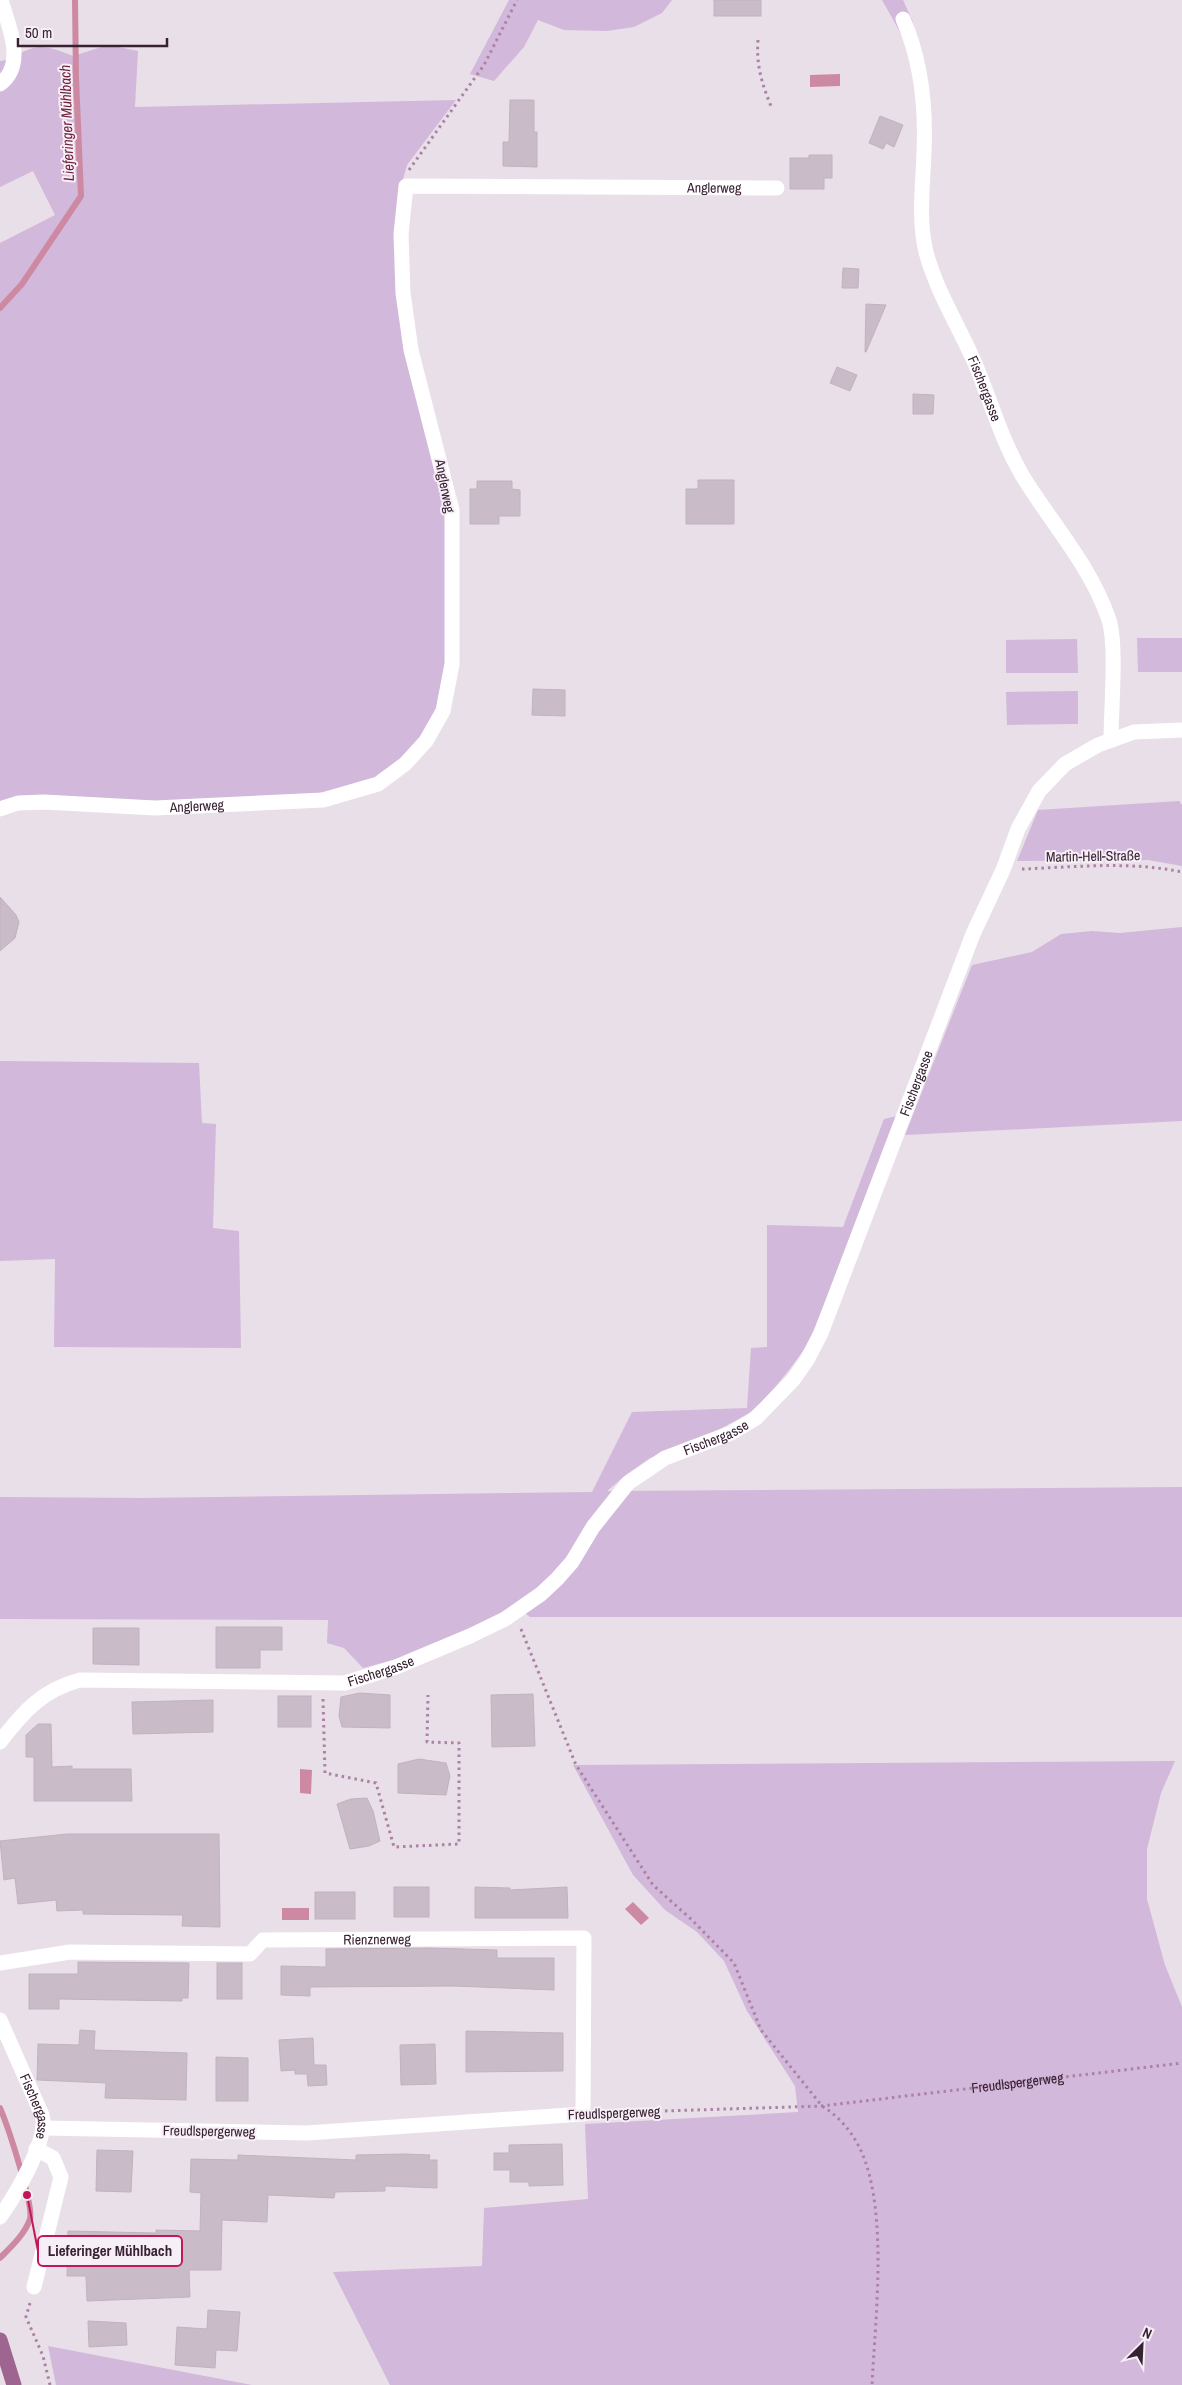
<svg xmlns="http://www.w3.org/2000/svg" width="1182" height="2385" viewBox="0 0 1182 2385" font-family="'Archivo Narrow',sans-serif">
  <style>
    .green { fill: #d2b8da }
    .water { fill: #cd89a1 }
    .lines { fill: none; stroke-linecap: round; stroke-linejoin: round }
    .stream { stroke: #cd89a1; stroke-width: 6 }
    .building { fill: #cabbc8; stroke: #c2b2c1 }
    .path { stroke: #ac81a4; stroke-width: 3; stroke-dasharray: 2.5 4; stroke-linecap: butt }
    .minor { stroke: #fff; stroke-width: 15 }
    .major { stroke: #9d6590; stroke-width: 15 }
    .labels { text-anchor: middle; stroke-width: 4; stroke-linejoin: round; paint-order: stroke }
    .street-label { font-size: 14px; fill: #382133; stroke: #f6eff6 }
    .water-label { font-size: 15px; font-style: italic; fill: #711e3b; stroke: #f6eff6 }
    .leader { fill: none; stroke: #c2185b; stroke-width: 2 }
    .callout-dot { fill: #c2185b; stroke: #f6eff6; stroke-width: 2 }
    .callout { fill: #f6eff6; stroke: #c2185b; stroke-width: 2 }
    .callout-label { font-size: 15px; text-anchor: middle; font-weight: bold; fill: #382133 }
  </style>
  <rect width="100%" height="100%" fill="#e9dfe9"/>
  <!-- green -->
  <g class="green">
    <polygon points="509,0 672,0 662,13 634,27 607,31 564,30 538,20 524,47 494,81 470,74"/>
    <polygon points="882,0 903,0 912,20 920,50 905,41"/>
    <path d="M108,45L138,51L135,107L456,100L407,165L400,190L396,233L442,482L447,528L445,690L431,723L408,755L376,780L301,797L194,803L0,802V243L55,215L33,171L0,187V61C11,61 19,52 30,49C45,44 60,51 73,56Z"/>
    <polygon points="1137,638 1182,638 1182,672 1138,672"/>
    <polygon points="1077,639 1078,673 1006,673 1006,640"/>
    <polygon points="1078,691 1078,724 1007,725 1006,692"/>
    <polygon points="1179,801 1182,805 1182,866 1148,860 1017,861 1038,810"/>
    <polygon points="1182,927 1182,1121 905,1135 972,965 1032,952 1061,934 1092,931 1120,933"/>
    <polygon points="0,1061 199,1063 202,1123 216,1124 213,1228 239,1231 241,1348 54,1347 55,1259 0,1261"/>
    <polygon points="897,1116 850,1242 808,1344 789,1370 766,1398 748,1414 705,1437 650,1458 627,1474 607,1491 1182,1487 1182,1617 530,1617 514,1605 475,1630 415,1654 363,1668 344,1648 327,1643 328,1620 0,1619 0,1497 141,1498 592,1492 632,1412 747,1408 751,1348 767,1347 767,1225 843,1227 884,1119"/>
    <polygon points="1175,1761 1161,1793 1147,1849 1147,1899 1165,1965 1182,2007 1182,2385 390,2385 333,2272 482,2266 484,2208 588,2199 585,2124 798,2112 795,2086 747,2011 724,1961 697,1932 665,1910 633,1875 573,1765"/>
    <polygon points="48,2346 252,2385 56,2385"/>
  </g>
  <!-- water -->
  <g class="water">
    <polygon points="840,74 840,86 810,87 810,75"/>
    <polygon points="300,1769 312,1770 311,1794 300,1793"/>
    <polygon points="633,1902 649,1918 641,1925 625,1909"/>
    <rect x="282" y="1908" width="27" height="12"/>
  </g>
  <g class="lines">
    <!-- stream -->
    <g class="stream">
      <polyline points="0,308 22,284 81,196 76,78 75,0"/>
      <path d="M0,2108C7,2124 34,2205 30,2219C25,2234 11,2247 0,2258"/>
    </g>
  </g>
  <!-- building -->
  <g class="building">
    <rect x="714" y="0" width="47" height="16"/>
    <polygon points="510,100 534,100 534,132 537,132 537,167 503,166 503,142 509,142"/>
    <polygon points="880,116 903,125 894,147 886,143 883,149 869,143"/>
    <polygon points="809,155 832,155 832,178 824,178 824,189 790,189 790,158 809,158"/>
    <polygon points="843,268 859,269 858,288 842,288"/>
    <polygon points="866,304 886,305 866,352 865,352"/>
    <polygon points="837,367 857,375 850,391 830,383"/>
    <polygon points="913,394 934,395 933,414 913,414"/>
    <polygon points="698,480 734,480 734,524 686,524 686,489 698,489"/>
    <polygon points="477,481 512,481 512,489 520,490 520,516 499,516 499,524 470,524 470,489 477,489"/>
    <polygon points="533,689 565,690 565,716 532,715"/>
    <polygon points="0,897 16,915 19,922 15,938 0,951"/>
    <polygon points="216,1627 282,1627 282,1650 260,1650 260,1668 216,1668"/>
    <polygon points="93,1628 139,1628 139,1665 93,1664"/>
    <polygon points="360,1693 390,1695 390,1728 342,1727 339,1716 341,1697"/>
    <polygon points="533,1694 535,1746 492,1747 491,1695"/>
    <rect x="278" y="1696" width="33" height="31"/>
    <polygon points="213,1700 213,1732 133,1734 132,1702"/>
    <polygon points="38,1724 51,1724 52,1767 72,1766 72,1769 131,1769 132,1801 34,1801 34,1757 26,1757 26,1735"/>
    <polygon points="419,1759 446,1763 450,1776 446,1795 398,1793 398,1764"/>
    <polygon points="367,1798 373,1811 380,1841 369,1846 350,1849 337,1804 351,1799"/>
    <polygon points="67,1834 219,1834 220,1927 182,1926 183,1915 83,1914 83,1910 57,1911 56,1900 18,1904 15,1878 4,1880 0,1841"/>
    <rect x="394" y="1887" width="35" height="30"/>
    <polygon points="475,1887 510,1888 510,1890 567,1887 568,1918 475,1918"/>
    <rect x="315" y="1892" width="40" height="27"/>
    <polygon points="429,1948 497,1950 497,1958 554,1958 554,1990 454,1986 310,1987 310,1996 281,1995 281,1966 326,1967 326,1949"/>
    <polygon points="78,1962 189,1963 188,1998 182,1998 182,2001 59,1999 59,2009 29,2009 29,1974 78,1974"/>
    <rect x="217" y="1963" width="25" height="36"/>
    <polygon points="80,2030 95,2031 94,2050 187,2053 186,2100 105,2098 106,2083 37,2080 38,2044 79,2045"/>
    <polygon points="466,2031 563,2033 563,2071 466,2072"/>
    <polygon points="313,2038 314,2065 326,2065 327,2085 308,2086 307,2074 295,2074 295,2070 281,2071 279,2040"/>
    <polygon points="435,2044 436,2084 401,2085 400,2045"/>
    <polygon points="216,2057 248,2058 248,2101 216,2101"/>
    <polygon points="562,2144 563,2185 529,2186 529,2182 510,2182 510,2170 494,2170 494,2153 509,2153 509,2145"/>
    <polygon points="97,2150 133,2151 131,2192 96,2191"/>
    <polygon points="405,2154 430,2155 429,2160 437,2160 437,2188 385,2186 385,2191 335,2192 334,2198 268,2195 267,2222 222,2220 221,2270 189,2270 190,2297 87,2301 86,2276 67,2276 68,2231 156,2233 156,2230 200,2231 201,2193 190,2192 191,2159 238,2160 238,2155 356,2160 356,2155"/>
    <polygon points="208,2310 240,2312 237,2351 216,2350 215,2368 175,2365 177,2327 207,2329"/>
    <polygon points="88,2321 126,2323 127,2345 89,2347"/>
  </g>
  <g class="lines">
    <!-- path -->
    <g class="path">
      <path d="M758,40C756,65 762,84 771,106"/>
      <polyline points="409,170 484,65 517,0"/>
      <path d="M1022,869C1075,867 1130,861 1182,872"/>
      <path d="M521,1629L576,1765L653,1885L692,1920L734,1963L761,2030L822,2106C835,2114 846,2125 854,2138C891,2195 875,2318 872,2385"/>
      <polyline points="323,1699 325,1773 376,1783 394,1847 459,1844 459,1743 427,1742 428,1695"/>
      <path id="s1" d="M600,2113L822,2106L1182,2063"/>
      <polyline points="30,2303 26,2317 43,2356 50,2385"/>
    </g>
    <!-- minor -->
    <g class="minor">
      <path id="s2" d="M903,19C921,60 926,108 924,152C923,185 918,220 926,252C936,290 958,325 974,361C990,399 1001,439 1022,475C1051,523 1091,566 1109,620C1117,646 1111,710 1111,740"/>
      <path d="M0,84C27,64 8,25 1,0"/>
      <path id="s3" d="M0,809L18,803L44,802L155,808L323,800L378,784L405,764L426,741L443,711L452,664V510L411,350L403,293L401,234L406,186L777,188"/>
      <path id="s4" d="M0,1742C23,1712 42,1690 80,1680L345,1683L396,1667L470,1636L505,1619L541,1594L557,1579L572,1562L593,1527L628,1483L665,1458L731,1433L756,1418L793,1380L807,1360L821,1333L973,934L1003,870L1018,829L1039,791L1065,764L1098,745L1134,732L1182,730"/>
      <path id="s5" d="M0,1963L70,1952L250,1954L263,1940L584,1938L583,2114L307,2133L43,2128"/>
      <path id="s6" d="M0,2020L42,2115C49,2140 15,2196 0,2217"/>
      <polyline points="34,2287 61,2177 53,2158 36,2149"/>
    </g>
    <!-- major -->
    <polyline class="major" points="0,2340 14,2385"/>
  </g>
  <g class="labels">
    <!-- street labels -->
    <g class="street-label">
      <text dy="5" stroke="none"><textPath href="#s3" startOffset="1321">Anglerweg</textPath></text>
      <text dy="5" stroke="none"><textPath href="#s2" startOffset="385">Fischergasse</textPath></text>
      <text transform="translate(445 486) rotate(79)" y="5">Anglerweg</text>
      <text dy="5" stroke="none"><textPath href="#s3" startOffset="198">Anglerweg</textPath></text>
      <text transform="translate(1093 856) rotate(-1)" y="5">Martin-Hell-Straße</text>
      <text dy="5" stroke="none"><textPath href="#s4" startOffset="1246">Fischergasse</textPath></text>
      <text dy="5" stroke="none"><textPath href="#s4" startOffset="826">Fischergasse</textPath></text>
      <text dy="5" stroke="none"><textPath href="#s4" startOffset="406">Fischergasse</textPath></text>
      <text dy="5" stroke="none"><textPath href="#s5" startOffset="384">Rienznerweg</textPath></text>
      <text dy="5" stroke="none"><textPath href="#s1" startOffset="419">Freudlspergerweg</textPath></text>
      <text dy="5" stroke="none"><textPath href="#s6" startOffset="94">Fischergasse</textPath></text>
      <text transform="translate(614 2113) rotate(-2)" y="5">Freudlspergerweg</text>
      <text transform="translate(209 2131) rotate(1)" y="5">Freudlspergerweg</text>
    </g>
    <!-- water labels -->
    <g class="water-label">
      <text transform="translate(67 123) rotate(-92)" y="5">Lieferinger Mühlbach</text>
    </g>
  </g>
  <!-- callouts -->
  <path class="leader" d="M27 2195L38 2251"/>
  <circle class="callout-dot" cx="27" cy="2195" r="5"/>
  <rect class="callout" x="38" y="2236" width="144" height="30" rx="5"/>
  <g class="callout-label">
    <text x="110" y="2256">Lieferinger Mühlbach</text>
  </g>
  <!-- north arrow -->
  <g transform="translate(1142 2345) rotate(24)" stroke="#f6eff6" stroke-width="4" paint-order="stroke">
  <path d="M0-4L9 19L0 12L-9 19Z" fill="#382133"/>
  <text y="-8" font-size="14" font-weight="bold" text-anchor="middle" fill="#382133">N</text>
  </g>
  <!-- scale -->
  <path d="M18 38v8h149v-8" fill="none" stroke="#382133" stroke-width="2.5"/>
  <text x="25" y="38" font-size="15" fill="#382133" stroke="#f6eff6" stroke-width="4" paint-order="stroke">50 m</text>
</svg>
